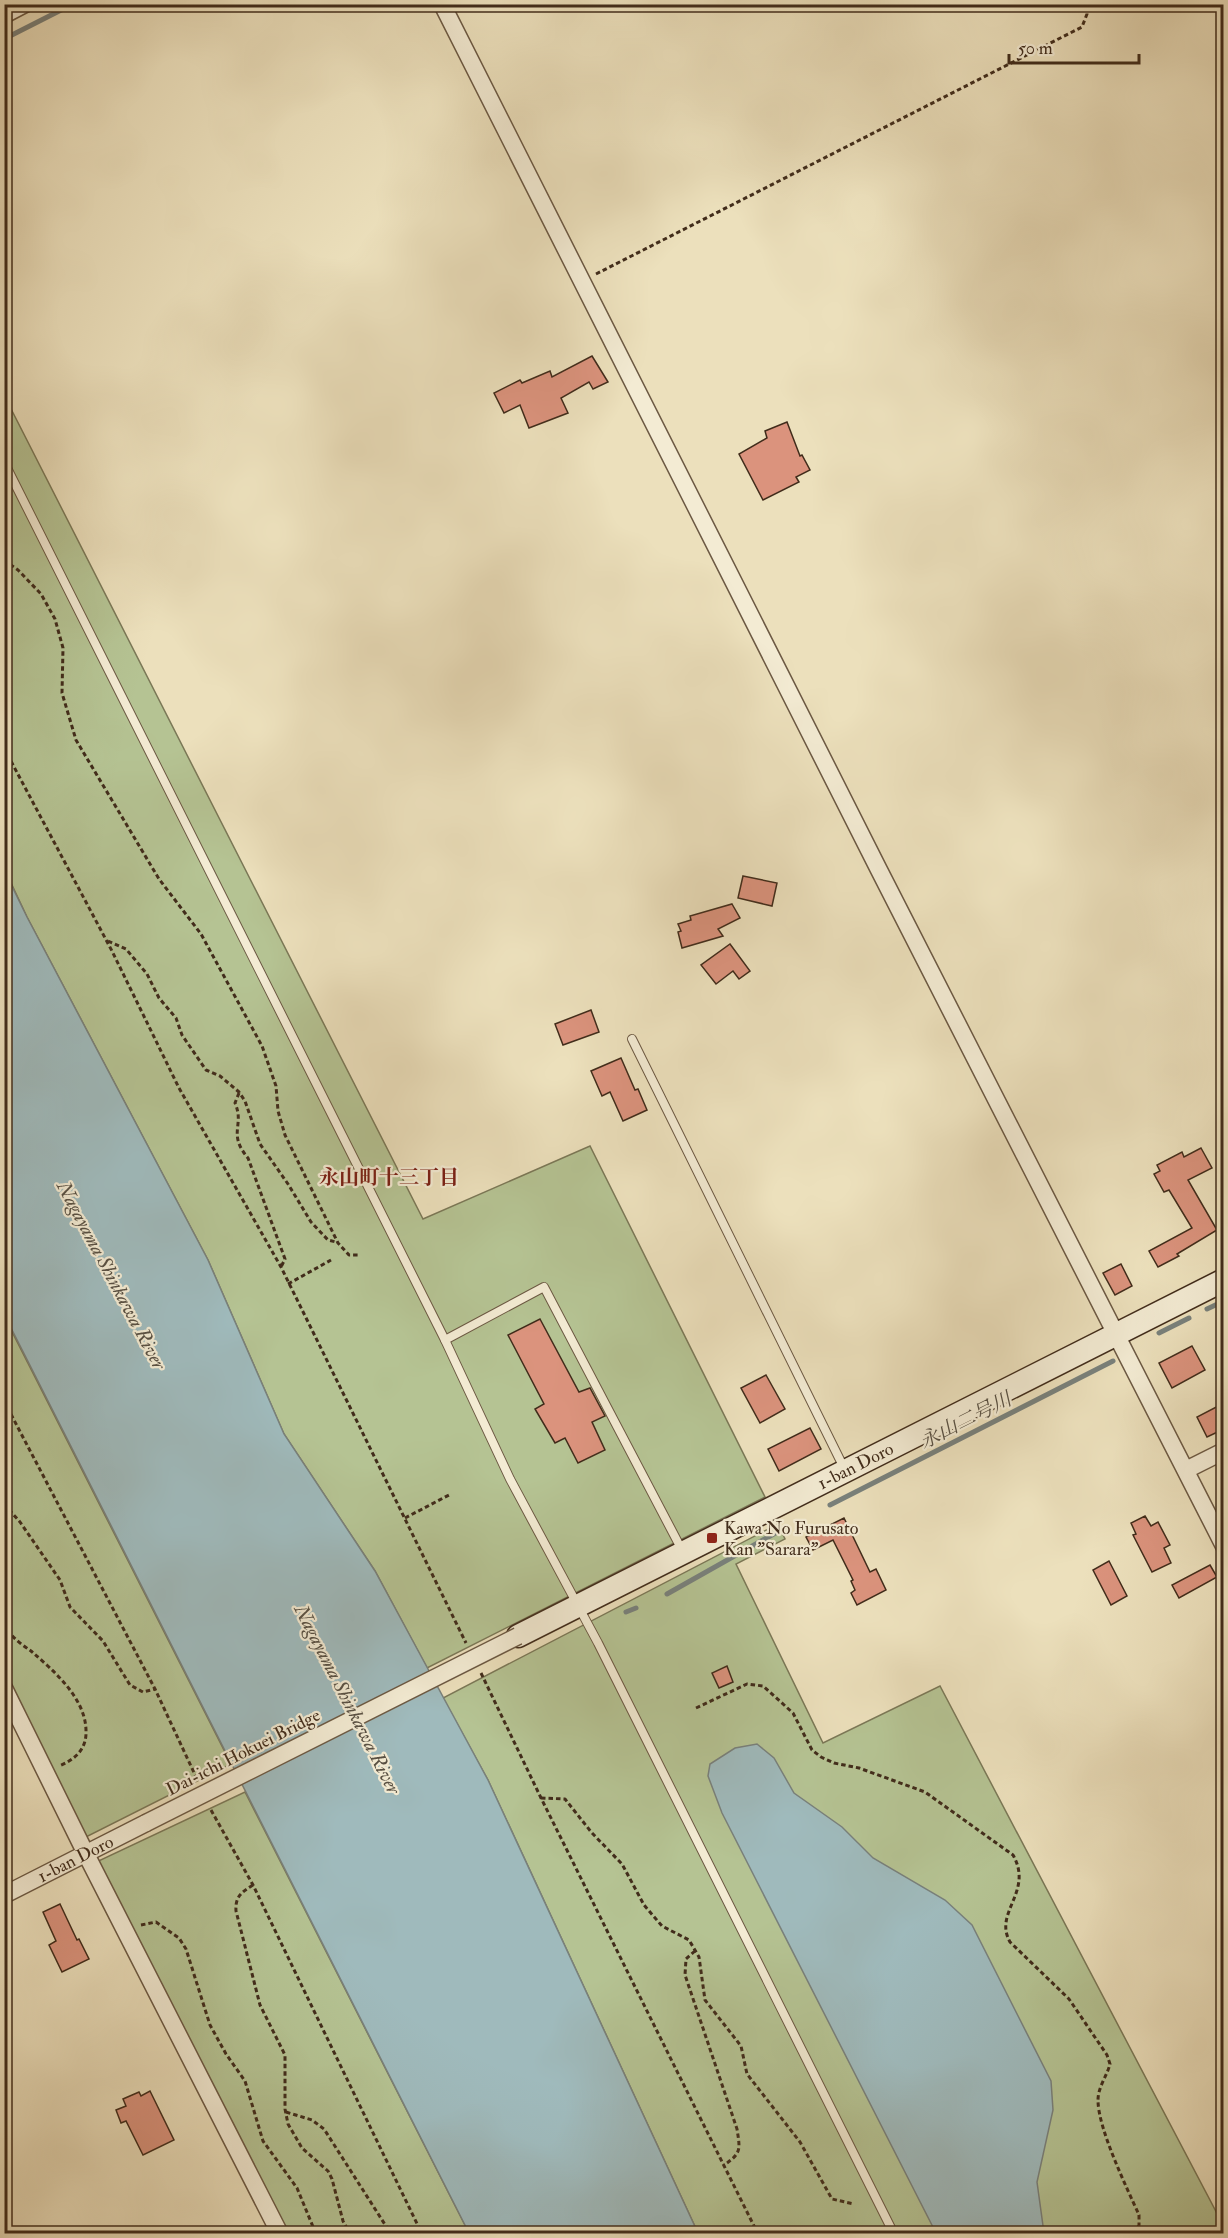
<svg xmlns="http://www.w3.org/2000/svg" width="1228" height="2238" viewBox="0 0 1228 2238" font-family="'IM FELL Double Pica','Noto Serif JP',serif">
  <style>
    .green { fill: #b5c393; stroke: #7b7857; stroke-width: 1.5 }
    .water { fill: #9fbabc; stroke: #79817c; stroke-width: 1.5 }
    .lines { fill: none; stroke-linecap: round; stroke-linejoin: round }
    .stream { stroke: #79817c; stroke-width: 5 }
    .building { fill: #db937d; stroke: #412c1b; stroke-width: 1.5 }
    .lane-casing { stroke: #6c5943; stroke-width: 10 }
    .street-casing { stroke: #6c5943; stroke-width: 19 }
    .secondary-casing { stroke: #412c1b; stroke-width: 25 }
    .path { stroke: #412c1b; stroke-width: 3; stroke-dasharray: 4.5 3; stroke-linecap: butt }
    .lane { stroke: #f3ebd3; stroke-width: 8 }
    .street { stroke: #f3ebd3; stroke-width: 16 }
    .secondary { stroke: #f3ebd3; stroke-width: 22 }
    .street-bridge-casing { stroke: #6c5943; stroke-width: 19; stroke-linecap: butt }
    .street-bridge { stroke: #f3ebd3; stroke-width: 16 }
    .poi-dot { fill: #8f2418; stroke: #f3ebd3; stroke-width: 2 }
    .labels { text-anchor: middle; stroke-width: 4.5; stroke-linejoin: round; paint-order: stroke }
    .street-label { font-size: 18px; fill: #412c1b; stroke: #f3ebd3 }
    .poi-label { font-size: 18px; fill: #412c1b; stroke: #f3ebd3; text-anchor: start }
    .neighbourhood-label { font-size: 20px; font-weight: bold; fill: #7a1f14; stroke: #f3ebd3 }
    .water-label { font-size: 20px; font-style: italic; fill: #585043; stroke: #f3ebd3 }
  </style>
  <rect width="100%" height="100%" fill="#ece0bc"/>
  <filter id="stains"><feTurbulence type="fractalNoise" baseFrequency=".00333" numOctaves="4"/><feColorMatrix values="0 0 0 0 .2 0 0 0 0 .09 0 0 0 0 .02 0 0 0 .5 -.17"/></filter>
  <radialGradient id="worn" r=".72"><stop offset=".6" stop-color="#630" stop-opacity="0"/><stop offset="1" stop-color="#630" stop-opacity=".3"/></radialGradient>
  <!-- green -->
  <g class="green">
    <polygon points="5,397 423,1219 590,1146 765,1497 427,1668 375,1571 284,1434 208,1260 27,917 5,870"/>
    <polygon points="4,1316 231,1764 80,1840 5,1685"/>
    <polygon points="778,1524 785,1539 736,1564 823,1743 940,1686 1222,2223 1202,2234 698,2233 488,1780 443,1698"/>
    <polygon points="245,1792 469,2233 280,2233 92,1864"/>
  </g>
  <!-- water -->
  <g class="water">
    <polygon points="4,870 27,917 208,1260 284,1434 375,1571 488,1780 698,2233 469,2233 5,1316"/>
    <polygon points="757,1744 774,1758 794,1793 842,1827 873,1858 945,1900 972,1925 1051,2081 1053,2110 1037,2182 1044,2233 936,2233 722,1813 708,1776 710,1764 735,1748"/>
  </g>
  <g class="lines">
    <!-- stream -->
    <g class="stream">
      <polyline points="4,39 73,4"/>
      <polyline points="1207,1309 1224,1301"/>
      <polyline points="1159,1333 1189,1318"/>
      <polyline points="830,1505 1113,1361"/>
      <polyline points="667,1594 786,1527"/>
      <polyline points="626,1612 636,1608"/>
    </g>
  </g>
  <!-- building -->
  <g class="building">
    <polygon points="592,356 608,382 593,389 589,382 561,398 568,413 529,428 520,405 504,413 494,393 520,380 522,383 550,371 552,377"/>
    <polygon points="787,422 800,456 802,455 810,470 796,477 799,482 763,500 739,454 767,438 765,431"/>
    <polygon points="743,876 777,883 772,906 738,898"/>
    <polygon points="732,904 740,918 718,929 723,936 682,948 678,932 681,931 678,924 691,920 690,916"/>
    <polygon points="730,944 750,971 739,979 733,971 716,984 701,965"/>
    <polygon points="591,1010 599,1032 563,1045 555,1024"/>
    <polygon points="621,1058 635,1090 638,1089 647,1110 623,1121 610,1092 602,1096 591,1071"/>
    <polygon points="1201,1148 1212,1168 1188,1180 1217,1230 1177,1254 1179,1256 1158,1267 1149,1251 1192,1228 1169,1190 1164,1192 1154,1174 1160,1171 1157,1165 1182,1152 1184,1157"/>
    <polygon points="1121,1264 1132,1286 1115,1295 1103,1273"/>
    <polygon points="540,1319 579,1392 590,1388 605,1416 592,1422 605,1450 578,1463 565,1438 555,1443 535,1409 544,1404 508,1335"/>
    <polygon points="1192,1346 1205,1370 1172,1388 1159,1363"/>
    <polygon points="766,1375 785,1409 760,1423 741,1388"/>
    <polygon points="1224,1403 1224,1429 1207,1437 1197,1417"/>
    <polygon points="810,1428 821,1449 779,1471 768,1449"/>
    <polygon points="1145,1516 1151,1526 1158,1522 1170,1545 1164,1548 1171,1563 1152,1572 1133,1535 1136,1534 1131,1523"/>
    <polygon points="844,1518 870,1572 876,1569 886,1590 857,1605 851,1593 855,1590 851,1581 853,1580 833,1540 813,1550 806,1537"/>
    <polygon points="1109,1561 1127,1596 1111,1605 1093,1570"/>
    <polygon points="1210,1565 1217,1577 1179,1598 1172,1585"/>
    <polygon points="727,1666 733,1682 719,1688 712,1673"/>
    <polygon points="60,1904 77,1940 79,1939 89,1959 62,1972 49,1945 56,1941 43,1912"/>
    <polygon points="150,2091 174,2140 143,2155 126,2121 121,2123 116,2110 126,2106 123,2099 139,2092 141,2096"/>
  </g>
  <g class="lines">
    <!-- lane casing -->
    <g class="lane-casing">
      <g id="lane">
        <polyline points="4,462 445,1340 510,1479 598,1643 894,2234"/>
        <polyline points="632,1039 845,1470"/>
        <polyline points="445,1340 544,1287 683,1552"/>
      </g>
    </g>
    <!-- street casing -->
    <g class="street-casing">
      <g id="street">
        <polyline points="442,4 879,870 1224,1546"/>
        <polyline points="4,15 25,4"/>
        <polyline points="1186,1470 1224,1451"/>
        <polyline points="4,1688 86,1854 280,2234"/>
        <path id="s1" d="M4,1895L146,1823"/>
      </g>
    </g>
    <!-- secondary casing -->
    <g class="secondary-casing">
      <g id="secondary">
        <path id="s2" d="M518,1636L1224,1280"/>
      </g>
    </g>
    <!-- path -->
    <g class="path">
      <polyline points="596,274 1082,27 1087,14 1087,4"/>
      <polyline points="4,560 18,570 41,594 55,619 63,648 62,693 76,740 159,879 201,934 262,1046 276,1086 278,1111 285,1135 338,1243 349,1255 359,1255"/>
      <polyline points="4,748 112,951 179,1088 281,1267 466,1643"/>
      <polyline points="108,941 126,949 147,974 159,998 176,1018 182,1035 206,1070 220,1076 239,1092 245,1101 260,1144 288,1184 311,1222 328,1240 336,1242"/>
      <path d="M239,1093L235,1103C245,1126 227,1133 248,1158L285,1259L281,1267"/>
      <polyline points="288,1284 331,1260"/>
      <polyline points="4,1401 155,1689 197,1779"/>
      <polyline points="4,1504 20,1522 60,1580 70,1607 103,1641 130,1685 143,1692 155,1689"/>
      <polyline points="405,1518 449,1495"/>
      <path d="M4,1615C6,1621 7,1628 10,1633C15,1640 24,1646 31,1651C54,1671 87,1699 86,1733C86,1750 74,1760 59,1766"/>
      <polyline points="481,1673 541,1798 758,2234"/>
      <path d="M696,1708L747,1684L763,1686L793,1713L812,1750L821,1757L834,1763L859,1768L925,1792L1013,1855C1034,1892 993,1912 1010,1942L1069,1999L1107,2055L1110,2064C1107,2076 1098,2087 1098,2100C1098,2129 1127,2188 1139,2215V2225L1134,2234"/>
      <polyline points="541,1798 565,1799 592,1833 622,1864 644,1905 662,1926 689,1940 699,1957 705,2000 741,2046 747,2074 800,2142 832,2199 854,2204"/>
      <polyline points="211,1810 253,1885 422,2234"/>
      <path d="M253,1885C242,1892 235,1896 236,1911L260,2005L285,2055V2109L288,2124L302,2148L328,2171L332,2179L343,2221L350,2234"/>
      <polyline points="141,1925 156,1922 179,1938 186,1949 210,2025 226,2054 245,2081 263,2141 297,2188 316,2234"/>
      <path d="M695,1951L686,1959L685,1975L737,2129C740,2149 742,2153 724,2165"/>
      <polyline points="286,2112 312,2120 324,2129 391,2234"/>
      <polyline points="861,2234 863,2232"/>
    </g>
    <!-- lane -->
    <use href="#lane" class="lane"/>
    <!-- street -->
    <use href="#street" class="street"/>
    <!-- secondary -->
    <use href="#secondary" class="secondary"/>
    <!-- street-bridge casing -->
    <g class="street-bridge-casing">
      <polyline id="street-bridge" points="146,1823 518,1636"/>
    </g>
    <!-- street-bridge -->
    <use href="#street-bridge" class="street-bridge"/>
  </g>
  <!-- markers -->
  <rect class="poi-dot" x="706" y="1532" width="12" height="12" rx="3"/>
  <g class="labels">
    <!-- street labels -->
    <g class="street-label">
      <text dy="6" stroke="none"><textPath href="#s2" startOffset="378">1-ban Doro</textPath></text>
      <text transform="translate(243 1752) rotate(-27)" y="6">Dai-ichi Hokuei Bridge</text>
      <text dy="6" stroke="none"><textPath href="#s1" startOffset="80">1-ban Doro</textPath></text>
    </g>
    <!-- poi labels -->
    <g class="poi-label">
      <text x="724" y="1534">Kawa No Furusato<tspan x="724" dy="21">Kan "Sarara"</tspan></text>
    </g>
    <!-- neighbourhood labels -->
    <g class="neighbourhood-label">
      <text x="389" y="1184">永山町十三丁目</text>
    </g>
    <!-- water labels -->
    <g class="water-label">
      <text transform="translate(112 1275) rotate(62)" y="7">Nagayama Shinkawa River</text>
      <text transform="translate(965 1420) rotate(-27)" y="7">永山二号川</text>
      <text transform="translate(348 1699) rotate(63)" y="7">Nagayama Shinkawa River</text>
    </g>
  </g>
  <!-- margin -->
  <rect width="1228" height="2238" fill="none" stroke="#ece0bc" stroke-width="24"/>
  <rect x="6" y="6" width="1216" height="2226" fill="none" stroke="#412c1b" stroke-width="3"/>
  <rect x="12" y="12" width="1204" height="2214" fill="none" stroke="#412c1b" stroke-width="1.5"/>
  <!-- scale -->
  <path d="M1009 54v9h130v-9" fill="none" stroke="#412c1b" stroke-width="3"/>
  <text x="1018" y="54" font-size="18" fill="#412c1b" stroke="#f3ebd3" stroke-width="4.5" paint-order="stroke">50 m</text>
  <rect width="100%" height="100%" filter="url(#stains)"/>
  <rect width="100%" height="100%" fill="url(#worn)"/>
</svg>
